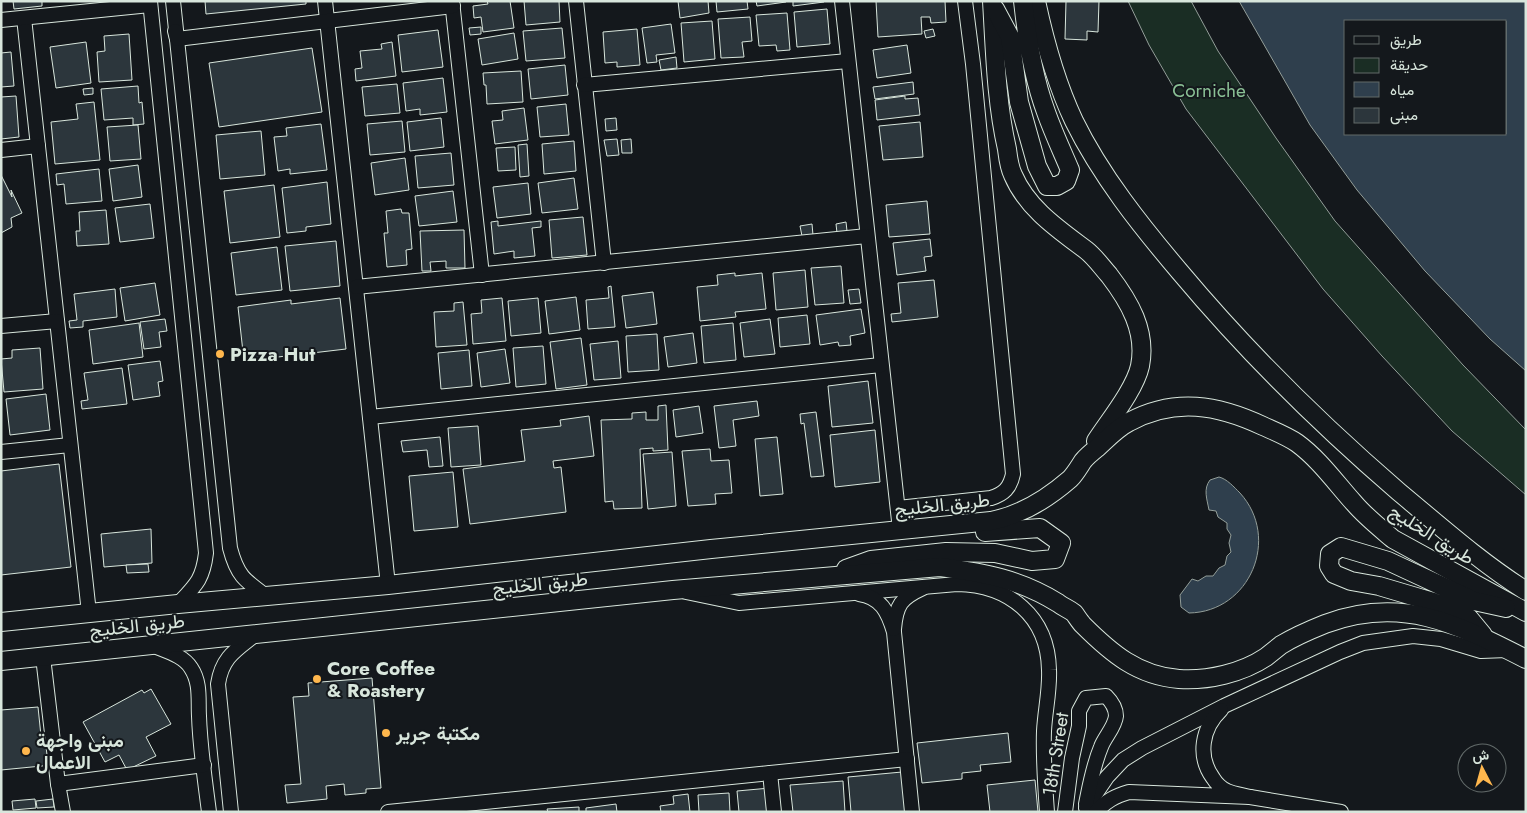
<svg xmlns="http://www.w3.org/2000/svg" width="1527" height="813" viewBox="0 0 1527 813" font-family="Jost,Vazirmatn,sans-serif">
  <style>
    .green { fill: #1a2d24; stroke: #939e99 }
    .water { fill: #2f3f4d; stroke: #939e99; fill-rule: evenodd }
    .building { fill: #2c363c; stroke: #d8e6dc }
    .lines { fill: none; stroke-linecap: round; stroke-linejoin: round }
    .minor-casing { stroke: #d8e6dc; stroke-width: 16 }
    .major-casing { stroke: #d8e6dc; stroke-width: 20 }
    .minor { stroke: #14181c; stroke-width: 14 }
    .major { stroke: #14181c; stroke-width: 18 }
    .poi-dot { fill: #ffb74d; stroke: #14181c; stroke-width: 2 }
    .labels { text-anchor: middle; stroke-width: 4; stroke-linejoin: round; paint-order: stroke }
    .park-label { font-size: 19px; fill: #8ac095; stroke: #14181c }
    .poi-label { font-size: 19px; font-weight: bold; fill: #d8e6dc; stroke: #14181c; text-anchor: start }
    .street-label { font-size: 19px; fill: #d8e6dc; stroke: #14181c }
  </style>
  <rect width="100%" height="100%" fill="#14181c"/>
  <!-- green -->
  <polygon class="green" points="1128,1 1191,1 1218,51 1276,138 1335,221 1463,365 1526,430 1526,495 1452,431 1382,356 1323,289 1186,109 1149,45"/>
  <!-- water -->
  <g class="water">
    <path d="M1239,1H1526V371L1490,339L1425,271L1357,190L1310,125ZM1346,21H1506V134H1346Z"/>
    <path d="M1219,477C1227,479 1234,487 1240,493C1281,538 1250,612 1189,613L1181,607L1180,595L1192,579L1198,581L1206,576H1213L1219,568L1225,565L1227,556L1231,552L1229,543L1231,535L1227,529V523L1218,517L1216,511L1209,510C1207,499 1203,489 1210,480Z"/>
  </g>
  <!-- building -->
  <g class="building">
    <polygon points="13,1 42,1 42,6 14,9"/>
    <polygon points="205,1 306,1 306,4 206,14"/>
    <polygon points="487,1 510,1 514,28 483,32 481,17 474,18 473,6 488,4"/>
    <polygon points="524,1 559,1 560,22 526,25"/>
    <polygon points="678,1 708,1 709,13 680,18"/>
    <polygon points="716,1 747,1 748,9 717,12"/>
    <polygon points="756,1 785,1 786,2 757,6"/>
    <polygon points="793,1 824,1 824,2 793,6"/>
    <polygon points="876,1 945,1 946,22 931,23 930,17 921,17 922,34 878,37"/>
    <polygon points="1066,1 1099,1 1098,32 1087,31 1087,40 1065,39"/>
    <polygon points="827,9 830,44 797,47 794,12"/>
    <polygon points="787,13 790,50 777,51 776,45 759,46 756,15"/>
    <polygon points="750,17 752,41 742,42 744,57 721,58 718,19"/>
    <polygon points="712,21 715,59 684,62 681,23"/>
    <polygon points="671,24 675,53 656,55 657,62 647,63 642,28"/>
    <polygon points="481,27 481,34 470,35 469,28"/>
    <polygon points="562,28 565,58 526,61 523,31"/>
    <polygon points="637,29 640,65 617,67 617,62 605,63 603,32"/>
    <polygon points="933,29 935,36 926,38 924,31"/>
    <polygon points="438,30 443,67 402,72 398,35"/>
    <polygon points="514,33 518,59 482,65 478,39"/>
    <polygon points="129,34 132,80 99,82 97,52 105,51 104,36"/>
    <polygon points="86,42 91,83 56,88 50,47"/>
    <polygon points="392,42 396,76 356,81 355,69 362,68 360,51 382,49 381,44"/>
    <polygon points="907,45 911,73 877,78 873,50"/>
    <polygon points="312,48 322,112 219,127 209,63"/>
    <polygon points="11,52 14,86 1,87 1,53"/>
    <polygon points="676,57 677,68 661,70 659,60"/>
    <polygon points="565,65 568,95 531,99 528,69"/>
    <polygon points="521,71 523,102 487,104 486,85 484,85 483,73"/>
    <polygon points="443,78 447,112 420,115 420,109 406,111 403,83"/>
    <polygon points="913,82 914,94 875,99 873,87"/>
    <polygon points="397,84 400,113 365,116 362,87"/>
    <polygon points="138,86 139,103 142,102 144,124 133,125 133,118 104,120 101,89"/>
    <polygon points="93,88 93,94 84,95 83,89"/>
    <polygon points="16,96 19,137 1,139 1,97"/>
    <polygon points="905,96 905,99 918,98 920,115 877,120 875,100"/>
    <polygon points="94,102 100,160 55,164 51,122 78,119 76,104"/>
    <polygon points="566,104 569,135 540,137 537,107"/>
    <polygon points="524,108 528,140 495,144 492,121 503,120 502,111"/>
    <polygon points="441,118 444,147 410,151 407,122"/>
    <polygon points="616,118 617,130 606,131 605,119"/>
    <polygon points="402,121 405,152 370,155 367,124"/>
    <polygon points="920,122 923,157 883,160 879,126"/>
    <polygon points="321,124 327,170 290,174 290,169 278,171 274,137 287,136 286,128"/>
    <polygon points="138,125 141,159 110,161 107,127"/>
    <polygon points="261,131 265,175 220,179 216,135"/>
    <polygon points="617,139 619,155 607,156 604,140"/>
    <polygon points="631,139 632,153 622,153 621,140"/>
    <polygon points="574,141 576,171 544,174 542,144"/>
    <polygon points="527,144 529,176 520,177 518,145"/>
    <polygon points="515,147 516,170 498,171 496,148"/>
    <polygon points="451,153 454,185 418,188 415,156"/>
    <polygon points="405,158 409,190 375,195 371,163"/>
    <polygon points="138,165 142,197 113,201 109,169"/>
    <polygon points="99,169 102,201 66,204 64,184 57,185 56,174"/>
    <polygon points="1,175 12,197 11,190 22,213 11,218 12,227 1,233"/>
    <polygon points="574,178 578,209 542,213 538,183"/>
    <polygon points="327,182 331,224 306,227 306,231 287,233 282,188"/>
    <polygon points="528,183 531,214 497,218 493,187"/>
    <polygon points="274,185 280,237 230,243 224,191"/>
    <polygon points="453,191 457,222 419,226 415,196"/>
    <polygon points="927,201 930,234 889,237 886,205"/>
    <polygon points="150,204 154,238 120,242 115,208"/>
    <polygon points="401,209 402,213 409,213 412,249 406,250 407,265 387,267 384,233 388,233 386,211"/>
    <polygon points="106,210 109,244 77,246 76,231 80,231 79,212"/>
    <polygon points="583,217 587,255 552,258 549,220"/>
    <polygon points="498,221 498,226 541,221 541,227 532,228 535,256 514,258 514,251 494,254 491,222"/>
    <polygon points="846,222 847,231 837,233 836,224"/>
    <polygon points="812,224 813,235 802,236 800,226"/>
    <polygon points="464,230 465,268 446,268 446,261 430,262 431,271 422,271 420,231"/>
    <polygon points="930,239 932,256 924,257 926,271 897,275 893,243"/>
    <polygon points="336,241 340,286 290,291 285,246"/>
    <polygon points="277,247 282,290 236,295 231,253"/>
    <polygon points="841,266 844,303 815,305 811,268"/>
    <polygon points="805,270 808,307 776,310 773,273"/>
    <polygon points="735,273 735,276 762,273 766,309 735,312 736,317 700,321 697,287 718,285 717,275"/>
    <polygon points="934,280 938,317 892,322 891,314 901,313 898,283"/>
    <polygon points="155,283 160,315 125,321 120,288"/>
    <polygon points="611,286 615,327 588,329 586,300 609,298 608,287"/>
    <polygon points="115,289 117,317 83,321 83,327 70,328 69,321 77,320 74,294"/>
    <polygon points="859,289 861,303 850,304 848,290"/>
    <polygon points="653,292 657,324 626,328 622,296"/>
    <polygon points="576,297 580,330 549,334 545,301"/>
    <polygon points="340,298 346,349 244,361 238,307 291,300 291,304"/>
    <polygon points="502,298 506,341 473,344 471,314 482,313 481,300"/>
    <polygon points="538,298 541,333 511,336 508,301"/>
    <polygon points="463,302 467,345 436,347 434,312 454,311 454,303"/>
    <polygon points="861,309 865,333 850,336 851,345 839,346 838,342 820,345 816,315"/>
    <polygon points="807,315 810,344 780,347 778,318"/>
    <polygon points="165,319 167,331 159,332 161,347 144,349 140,322"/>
    <polygon points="770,319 775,354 744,357 740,323"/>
    <polygon points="139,323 143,357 93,364 89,330"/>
    <polygon points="733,323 736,360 704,363 701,326"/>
    <polygon points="693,333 697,363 668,367 664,337"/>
    <polygon points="657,334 659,370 628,372 626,336"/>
    <polygon points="581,338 587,385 556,389 550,342"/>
    <polygon points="618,341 621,378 594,380 590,344"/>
    <polygon points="543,346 546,384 516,387 513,348"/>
    <polygon points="40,348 43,389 4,392 1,359 12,358 12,350"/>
    <polygon points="505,349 510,383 481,387 477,353"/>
    <polygon points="469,350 472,386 441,389 438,353"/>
    <polygon points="160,361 163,381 158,382 160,396 133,400 128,365"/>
    <polygon points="122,368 127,404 82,409 81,401 88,400 84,373"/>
    <polygon points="868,381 873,423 832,427 828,386"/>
    <polygon points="46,394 50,430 10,435 6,399"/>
    <polygon points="757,401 759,416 733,420 736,446 719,448 714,406"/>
    <polygon points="666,405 668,450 653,451 653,448 640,449 642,508 614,509 613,501 605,502 601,420 632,419 632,413 646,412 646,420 658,420 658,406"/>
    <polygon points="699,406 703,433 676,437 673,410"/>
    <polygon points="816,412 824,476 811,477 804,423 801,424 800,414"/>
    <polygon points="589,416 594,456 553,461 554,468 561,467 566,512 470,524 463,469 525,461 521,430 561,426 560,420"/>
    <polygon points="478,426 481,465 451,467 448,428"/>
    <polygon points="875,430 880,482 835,487 830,435"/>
    <polygon points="440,437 443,466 429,467 427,450 403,452 401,441"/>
    <polygon points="777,437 783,494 760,496 755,439"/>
    <polygon points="710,449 711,461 729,460 732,493 715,494 716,504 688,506 682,451"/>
    <polygon points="672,452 676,506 648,509 643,454"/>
    <polygon points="59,464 71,567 1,575 1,471"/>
    <polygon points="453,472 458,527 414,531 409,476"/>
    <polygon points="151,529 152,563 104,567 101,534"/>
    <polygon points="148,564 149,572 127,573 126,565"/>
    <polygon points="372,678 381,788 366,789 366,793 345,795 344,784 326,786 327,799 287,803 285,785 301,784 293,697 309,696 308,683"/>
    <polygon points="151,689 171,724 146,737 156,756 127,770 119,755 105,762 83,722 142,690 144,693"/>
    <polygon points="38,707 41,736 50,735 52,765 1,770 1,710"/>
    <polygon points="1008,733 1011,762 980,765 981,771 962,773 962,779 922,783 917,743"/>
    <polygon points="902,772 906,812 851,812 848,777"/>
    <polygon points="1035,780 1038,812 990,812 987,785"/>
    <polygon points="843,781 845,812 793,812 790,785"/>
    <polygon points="770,788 772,812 739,812 737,791"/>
    <polygon points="729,793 730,812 699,812 698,795"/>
    <polygon points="688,794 690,812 661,812 660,806 674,804 673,796"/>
    <polygon points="35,799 36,808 13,810 12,801"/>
    <polygon points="53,799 54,807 37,808 36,801"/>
    <polygon points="616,804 617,812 586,812 586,808"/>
    <polygon points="579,807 579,812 548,812 547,809"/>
  </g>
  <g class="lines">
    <!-- minor casing -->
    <g class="minor-casing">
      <g id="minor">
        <path d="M150,1L206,553C203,579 196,585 178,604"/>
        <path d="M173,1L230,548C237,575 244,580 266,596"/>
        <polyline points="325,1 388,585"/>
        <polyline points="452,1 482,275"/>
        <polyline points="576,1 604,263"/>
        <polyline points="842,1 900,530"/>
        <polyline points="24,18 89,613"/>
        <polyline points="1,20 150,5"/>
        <polyline points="175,31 177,39 453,6"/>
        <polyline points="584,85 848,61"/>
        <polyline points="1,150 38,146"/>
        <polyline points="356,287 867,236"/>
        <polyline points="1,326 57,321"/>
        <polyline points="370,417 881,365"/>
        <polyline points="1,452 70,445"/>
        <path d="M898,508L991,498C1004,494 1010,488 1013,474L973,64L965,1"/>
        <path d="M686,592L739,603L957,584C1009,585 1048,616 1049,670C1050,690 1045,711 1044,731C1043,758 1045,785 1047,812"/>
        <path d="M859,594C881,597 888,612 894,632L912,812"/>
        <path d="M894,629C896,605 901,598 923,588"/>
        <path d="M152,645C165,651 183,655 191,668C201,683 198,700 199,716C200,748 205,780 209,812"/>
        <polyline points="43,657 58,784 63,812"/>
        <polyline points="770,773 774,812"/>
        <polyline points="58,784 204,765"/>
        <polyline points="1250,797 1341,812"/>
        <polyline points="1086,808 1107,777 1123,760 1142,748 1224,706 1340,652 1363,643 1413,636 1441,639 1481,651 1507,650"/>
        <path d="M231,812L218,684C222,657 236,650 256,634"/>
        <polyline points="388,812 907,759"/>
        <path d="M1065,812L1072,758L1079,726V711L1086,698L1106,696C1112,702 1116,708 1116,716C1115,727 1104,738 1101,747C1093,766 1090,784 1086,804"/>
        <path d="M1096,812C1106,801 1115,796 1129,792L1250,797C1243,795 1234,794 1227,791C1221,788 1216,783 1213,778C1197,756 1202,728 1221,710"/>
      </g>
    </g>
    <!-- major casing -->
    <g class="major-casing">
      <g id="major">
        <path d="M992,1C995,50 996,101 1007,149C1008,157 1009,167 1013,175C1027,208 1058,229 1086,250C1095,257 1101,266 1109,275C1129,301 1147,331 1140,366C1135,389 1109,421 1096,441"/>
        <path d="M1036,1C1045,43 1056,83 1074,121C1101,176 1141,226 1180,272C1247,352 1320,424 1399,492C1440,526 1480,562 1526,591"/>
        <path d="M995,9L1010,37L1019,102L1037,166L1047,186H1057L1066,181L1070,170C1062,151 1053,132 1046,112C1033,77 1027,39 1023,1"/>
        <polyline points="846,569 871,560 946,552 995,553 1032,561 1055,559 1061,543 1040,528 985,532"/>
        <path d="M1,622L178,604L388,585L711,549L991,521C1021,515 1047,499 1070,479C1075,474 1079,467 1083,461C1087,456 1092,452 1097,448C1107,439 1117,428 1129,422C1175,397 1218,405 1263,426C1274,431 1287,436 1297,443C1319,459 1336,483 1354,503C1366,517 1380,528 1393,539L1526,612"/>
        <polyline points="1483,635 1469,618 1433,602 1379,586 1351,581 1334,574 1329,566 1330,554 1341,547 1388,561 1474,601 1506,608"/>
        <path d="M1,661L673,590L940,567C985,573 1019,579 1058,603C1063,607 1069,609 1074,613C1077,617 1080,622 1083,625C1111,653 1138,676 1179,679C1208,681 1242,673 1266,657C1271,653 1276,649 1281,645C1294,637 1310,630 1325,624C1402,595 1457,624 1526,659"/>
      </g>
    </g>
    <!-- minor -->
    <use href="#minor" class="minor"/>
    <!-- major -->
    <use href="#major" class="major"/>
  </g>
  <!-- markers -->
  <g class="poi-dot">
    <circle cx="220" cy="354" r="5"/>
    <circle cx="317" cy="679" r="5"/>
    <circle cx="386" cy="733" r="5"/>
    <circle cx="26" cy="751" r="5"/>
  </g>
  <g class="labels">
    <!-- park labels -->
    <g class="park-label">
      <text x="1209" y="97">Corniche</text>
    </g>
    <!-- poi labels -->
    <g class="poi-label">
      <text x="230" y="361">Pizza Hut</text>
      <text x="327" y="675">Core Coffee<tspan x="327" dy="22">&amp; Roastery</tspan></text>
      <text x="396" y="740">مكتبة جرير</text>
      <text x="36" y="747">مبنى واجهة<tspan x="36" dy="22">الاعمال</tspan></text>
    </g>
    <!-- street labels -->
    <g class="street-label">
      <text transform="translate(942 504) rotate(-6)" y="7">طريق الخليج</text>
      <text transform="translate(1432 534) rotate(32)" y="7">طريق الخليج</text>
      <text transform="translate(540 583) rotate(-6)" y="7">طريق الخليج</text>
      <text transform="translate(137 625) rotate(-6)" y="7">طريق الخليج</text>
      <text transform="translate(1055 754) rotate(-81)" y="7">18th Street</text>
    </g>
  </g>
  <!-- border -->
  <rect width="1527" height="813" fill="none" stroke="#d8e6dc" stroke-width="5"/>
  <!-- legend -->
  <rect x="1344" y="20" width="162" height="115" fill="#14181c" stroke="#626a69"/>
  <rect x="1354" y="36" width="25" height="8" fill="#14181c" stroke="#626a69"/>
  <text x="1390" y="45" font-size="15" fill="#d8e6dc">طريق</text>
  <rect x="1354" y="58" width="25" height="15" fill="#1a2d24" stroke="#626a69"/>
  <text x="1390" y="70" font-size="15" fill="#d8e6dc">حديقة</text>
  <rect x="1354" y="82" width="25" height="15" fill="#2f3f4d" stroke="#626a69"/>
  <text x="1390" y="95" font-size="15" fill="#d8e6dc">مياه</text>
  <rect x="1354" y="108" width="25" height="15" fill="#2c363c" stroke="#626a69"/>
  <text x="1390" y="120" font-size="15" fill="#d8e6dc">مبنى</text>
  <!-- north arrow -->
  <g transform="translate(1482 768) rotate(354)"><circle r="24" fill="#14181c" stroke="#626a69"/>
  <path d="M0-4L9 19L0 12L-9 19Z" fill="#ffb74d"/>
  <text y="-8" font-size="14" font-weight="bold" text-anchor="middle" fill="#d8e6dc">ش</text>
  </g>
</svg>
